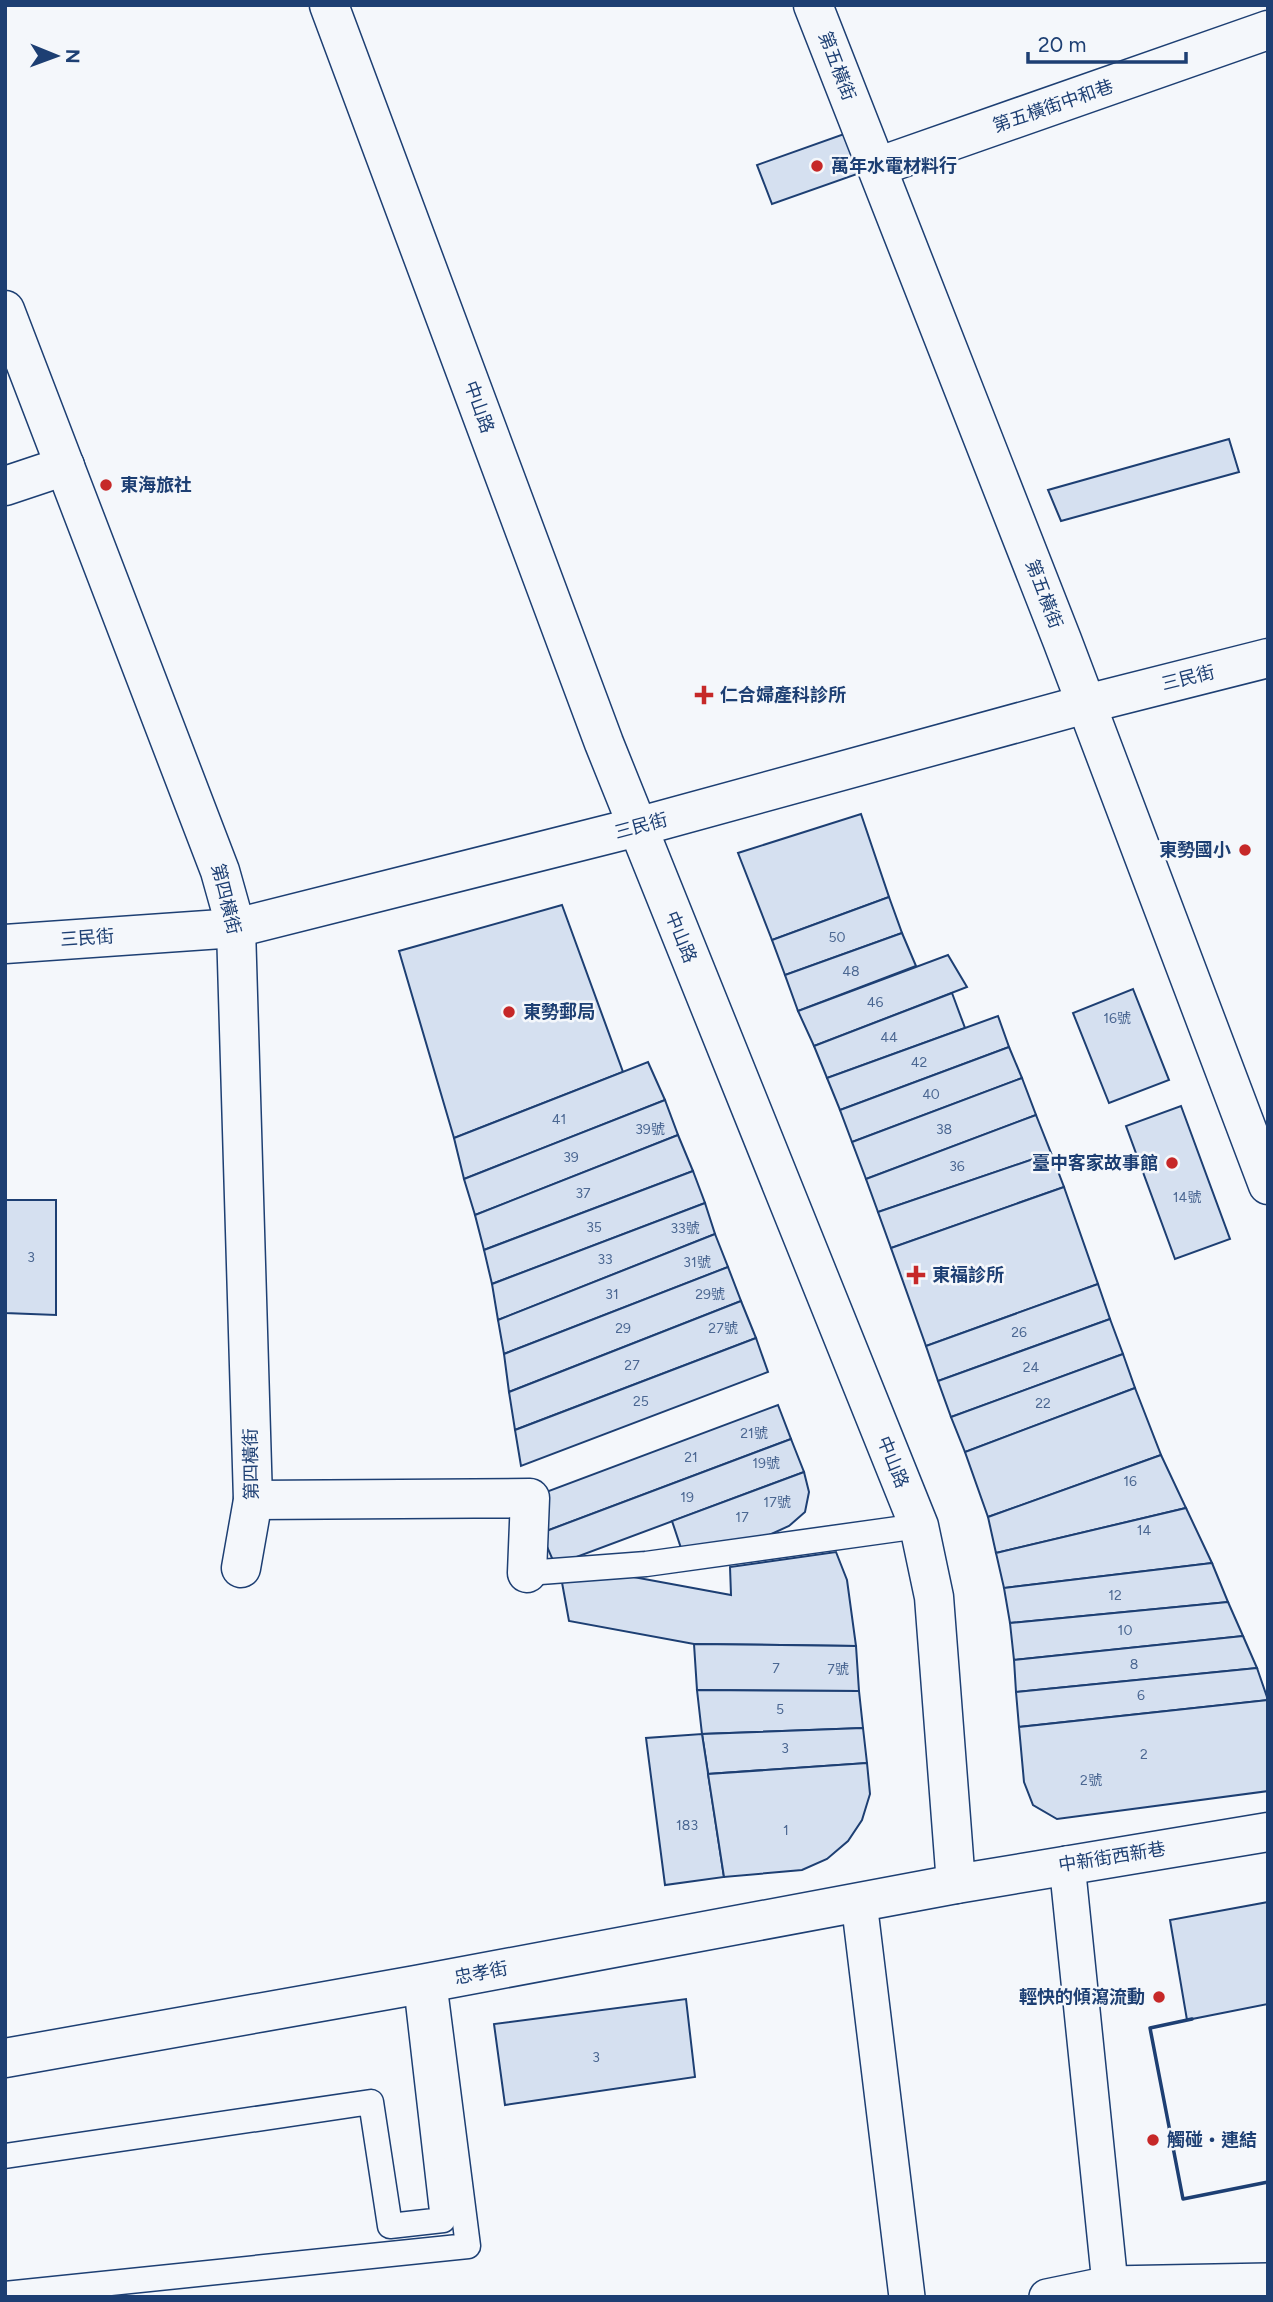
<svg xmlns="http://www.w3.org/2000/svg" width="1273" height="2302" viewBox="0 0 1273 2302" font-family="Figtree,'Noto Sans TC',sans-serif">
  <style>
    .building { fill: #d5e0f0; stroke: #1d3f73; stroke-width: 2 }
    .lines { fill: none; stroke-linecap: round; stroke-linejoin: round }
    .service-casing { stroke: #1d3f73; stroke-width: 27 }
    .pedestrian-casing { stroke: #1d3f73; stroke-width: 38 }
    .minor-casing { stroke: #1d3f73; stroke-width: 41 }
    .tertiary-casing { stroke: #1d3f73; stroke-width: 41 }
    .service { stroke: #f4f7fb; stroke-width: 24 }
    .pedestrian { stroke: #f4f7fb; stroke-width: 35 }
    .minor { stroke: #f4f7fb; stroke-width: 38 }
    .tertiary { stroke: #f4f7fb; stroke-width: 38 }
    .wall { stroke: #1d3f73; stroke-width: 3.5 }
    .poi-dot { fill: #c62828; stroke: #f4f7fb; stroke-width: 2.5 }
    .labels { text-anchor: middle; stroke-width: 5; stroke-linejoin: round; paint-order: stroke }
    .number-label { font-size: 14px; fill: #4b6792 }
    .street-label { font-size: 18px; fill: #1d3f73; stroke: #f4f7fb }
    .poi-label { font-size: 18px; font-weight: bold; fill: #1d3f73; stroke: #f4f7fb; text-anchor: start }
  </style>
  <rect width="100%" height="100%" fill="#f4f7fb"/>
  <!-- building -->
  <g class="building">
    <polygon points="861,128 877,167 772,204 757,165"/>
    <polygon points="1229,439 1239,472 1061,521 1048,490"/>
    <polygon points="861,814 889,897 772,940 738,853"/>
    <polygon points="889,897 902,933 785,975 772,940"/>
    <polygon points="562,905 623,1072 454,1138 399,951"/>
    <polygon points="902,933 916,966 798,1011 785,975"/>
    <polygon points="948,955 967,987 814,1046 798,1011"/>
    <polygon points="1133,989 1169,1080 1109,1103 1073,1013"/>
    <polygon points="952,993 965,1028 827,1078 814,1046"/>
    <polygon points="998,1016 1009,1047 840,1110 827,1078"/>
    <polygon points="1009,1047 1022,1078 852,1142 840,1110"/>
    <polygon points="648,1062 665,1100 464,1179 454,1138"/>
    <polygon points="1022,1078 1036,1115 866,1179 852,1142"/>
    <polygon points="665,1100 678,1135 475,1215 464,1179"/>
    <polygon points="1181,1106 1230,1239 1175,1259 1126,1126"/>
    <polygon points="1036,1115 1051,1153 878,1212 866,1179"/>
    <polygon points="678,1135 693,1171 484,1250 475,1215"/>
    <polygon points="1051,1153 1064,1187 891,1248 878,1212"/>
    <polygon points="693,1171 705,1203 492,1284 484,1250"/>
    <polygon points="1064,1187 1098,1284 926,1346 891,1248"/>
    <polygon points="5,1200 56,1200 56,1315 5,1313"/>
    <polygon points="705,1203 715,1234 498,1320 492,1284"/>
    <polygon points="715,1234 728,1267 504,1354 498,1320"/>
    <polygon points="728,1267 741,1301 509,1392 504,1354"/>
    <polygon points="1098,1284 1110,1319 938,1381 926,1346"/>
    <polygon points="741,1301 756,1338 515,1430 509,1392"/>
    <polygon points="1110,1319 1123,1354 951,1417 938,1381"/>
    <polygon points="756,1338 768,1372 521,1466 515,1430"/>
    <polygon points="1123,1354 1135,1388 965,1452 951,1417"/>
    <polygon points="1135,1388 1161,1455 988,1517 965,1452"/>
    <polygon points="778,1405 791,1439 541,1533 530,1498"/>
    <polygon points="791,1439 804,1472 555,1565 541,1533"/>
    <polygon points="1161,1455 1186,1508 996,1553 988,1517"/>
    <polygon points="804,1472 809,1492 805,1512 789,1526 767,1536 682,1551 672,1521"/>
    <polygon points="1186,1508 1212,1563 1004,1588 996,1553"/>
    <polygon points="836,1552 847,1580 856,1646 694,1644 569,1621 561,1577 601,1571 731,1595 730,1567"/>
    <polygon points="1212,1563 1228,1602 1010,1623 1004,1588"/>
    <polygon points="1228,1602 1243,1636 1014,1660 1010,1623"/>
    <polygon points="1243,1636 1257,1668 1016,1692 1014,1660"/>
    <polygon points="694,1644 856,1646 859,1691 697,1690"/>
    <polygon points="1257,1668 1268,1700 1019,1727 1016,1692"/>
    <polygon points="697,1690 859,1691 863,1728 702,1734"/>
    <polygon points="1268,1700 1268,1791 1057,1819 1033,1805 1024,1782 1019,1727"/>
    <polygon points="863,1728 867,1763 708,1774 702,1734"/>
    <polygon points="702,1734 724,1877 665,1885 646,1738"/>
    <polygon points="867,1763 870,1794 862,1820 848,1841 827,1859 802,1870 724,1877 708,1774"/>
    <polygon points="1268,1902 1268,2004 1187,2020 1170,1920"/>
    <polygon points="686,1999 695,2077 505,2105 494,2024"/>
  </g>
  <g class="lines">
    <!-- service casing -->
    <g class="service-casing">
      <g id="service">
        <polyline points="527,1573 646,1564 919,1526"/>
        <polyline points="5,2156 371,2102 390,2226 443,2220 416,1985"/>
        <polyline points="5,2294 468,2246 434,1981"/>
      </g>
    </g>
    <!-- pedestrian casing -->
    <g class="pedestrian-casing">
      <g id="pedestrian">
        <polyline points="1067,1864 1110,2284"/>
        <polyline points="859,1902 907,2297"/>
        <polyline points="1047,2297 1110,2284 1268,2281"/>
      </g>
    </g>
    <!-- minor casing -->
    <g class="minor-casing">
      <g id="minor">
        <polyline points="813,5 1062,640 1268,1185"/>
        <polyline points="877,167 1268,30"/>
        <polyline points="5,310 220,871 236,928 253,1500 241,1568"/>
        <polyline points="5,486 65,466"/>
        <polyline points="253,1500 530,1498 527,1573"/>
        <polyline points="5,2058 416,1985 956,1884 1268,1832"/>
      </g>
    </g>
    <!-- tertiary casing -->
    <g class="tertiary-casing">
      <g id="tertiary">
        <polyline points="329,5 604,743 919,1526 934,1597 956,1884"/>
        <polyline points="5,944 236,928 637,827 1086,704 1268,658"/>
      </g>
    </g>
    <!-- service -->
    <use href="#service" class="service"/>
    <!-- pedestrian -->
    <use href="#pedestrian" class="pedestrian"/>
    <!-- minor -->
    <use href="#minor" class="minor"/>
    <!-- tertiary -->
    <use href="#tertiary" class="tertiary"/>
    <!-- wall -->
    <polyline class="wall" points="1192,2019 1150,2028 1183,2199 1268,2182"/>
  </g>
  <!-- markers -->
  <g class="poi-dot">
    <circle cx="817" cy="166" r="7"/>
    <circle cx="106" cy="485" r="7"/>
    <path d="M700.5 684.5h7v7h7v7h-7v7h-7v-7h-7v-7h7z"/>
    <circle cx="1245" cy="850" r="7"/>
    <circle cx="509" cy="1012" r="7"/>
    <circle cx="1172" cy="1163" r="7"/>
    <path d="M912.5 1264.5h7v7h7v7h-7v7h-7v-7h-7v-7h7z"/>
    <circle cx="1159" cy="1997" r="7"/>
    <circle cx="1153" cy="2140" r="7"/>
  </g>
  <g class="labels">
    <!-- number labels -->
    <g class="number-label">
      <text x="837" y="942">50</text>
      <text x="851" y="976">48</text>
      <text x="875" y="1007">46</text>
      <text x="1117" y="1023">16號</text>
      <text x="889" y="1042">44</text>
      <text x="919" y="1067">42</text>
      <text x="931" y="1099">40</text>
      <text x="559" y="1124">41</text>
      <text x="650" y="1134">39號</text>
      <text x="944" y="1134">38</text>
      <text x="571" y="1162">39</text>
      <text x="957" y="1171">36</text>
      <text x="583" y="1198">37</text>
      <text x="1187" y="1202">14號</text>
      <text x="594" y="1232">35</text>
      <text x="685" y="1233">33號</text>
      <text x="31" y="1262">3</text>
      <text x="605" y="1264">33</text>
      <text x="697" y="1267">31號</text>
      <text x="612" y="1299">31</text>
      <text x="710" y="1299">29號</text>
      <text x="623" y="1333">29</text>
      <text x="723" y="1333">27號</text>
      <text x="1019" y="1337">26</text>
      <text x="632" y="1370">27</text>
      <text x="1031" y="1372">24</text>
      <text x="641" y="1406">25</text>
      <text x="1043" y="1408">22</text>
      <text x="754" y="1438">21號</text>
      <text x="691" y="1462">21</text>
      <text x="766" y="1468">19號</text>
      <text x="1130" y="1486">16</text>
      <text x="687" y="1502">19</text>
      <text x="777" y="1507">17號</text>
      <text x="742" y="1522">17</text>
      <text x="1144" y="1535">14</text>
      <text x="1115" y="1600">12</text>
      <text x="1125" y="1635">10</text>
      <text x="1134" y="1669">8</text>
      <text x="776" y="1673">7</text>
      <text x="838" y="1674">7號</text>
      <text x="1141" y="1700">6</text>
      <text x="780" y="1714">5</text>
      <text x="785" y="1753">3</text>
      <text x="1144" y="1759">2</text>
      <text x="1091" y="1785">2號</text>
      <text x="687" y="1830">183</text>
      <text x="786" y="1835">1</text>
      <text x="596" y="2062">3</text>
    </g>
    <!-- street labels -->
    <g class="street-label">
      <text transform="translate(837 66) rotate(69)" y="6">第五橫街</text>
      <text transform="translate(1053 106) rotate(-19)" y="6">第五橫街中和巷</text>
      <text transform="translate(479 407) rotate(70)" y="6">中山路</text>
      <text transform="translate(1044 594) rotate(69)" y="6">第五橫街</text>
      <text transform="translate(1188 678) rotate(-14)" y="6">三民街</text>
      <text transform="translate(641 826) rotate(-15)" y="6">三民街</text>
      <text transform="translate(226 899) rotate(76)" y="6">第四橫街</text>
      <text transform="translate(681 937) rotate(68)" y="6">中山路</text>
      <text transform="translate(87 938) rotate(-4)" y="6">三民街</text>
      <text transform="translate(893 1462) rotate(68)" y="6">中山路</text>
      <text transform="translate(251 1464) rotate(-91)" y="6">第四橫街</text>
      <text transform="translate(1112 1857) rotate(-9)" y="6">中新街西新巷</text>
      <text transform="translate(481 1973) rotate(-11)" y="6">忠孝街</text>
    </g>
    <!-- poi labels -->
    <g class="poi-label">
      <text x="831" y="172">萬年水電材料行</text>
      <text x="120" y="491">東海旅社</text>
      <text x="720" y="701">仁合婦產科診所</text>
      <text x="1231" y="856" text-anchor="end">東勢國小</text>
      <text x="523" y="1018">東勢郵局</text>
      <text x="1158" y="1169" text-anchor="end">臺中客家故事館</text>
      <text x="932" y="1281">東福診所</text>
      <text x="1145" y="2003" text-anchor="end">輕快的傾瀉流動</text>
      <text x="1167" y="2146">觸碰‧連結</text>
    </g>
  </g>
  <!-- border -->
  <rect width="1273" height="2302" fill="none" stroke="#1d3f73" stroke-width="14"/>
  <!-- north arrow -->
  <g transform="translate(56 56) rotate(91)" stroke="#f4f7fb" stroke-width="5" paint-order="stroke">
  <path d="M0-5L12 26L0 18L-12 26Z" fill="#1d3f73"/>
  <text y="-10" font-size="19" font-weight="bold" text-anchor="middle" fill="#1d3f73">N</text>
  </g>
  <!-- scale -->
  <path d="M1028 52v10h158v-10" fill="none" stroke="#1d3f73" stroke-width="3.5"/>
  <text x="1038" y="52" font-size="21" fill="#1d3f73" stroke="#f4f7fb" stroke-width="5" paint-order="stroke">20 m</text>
</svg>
